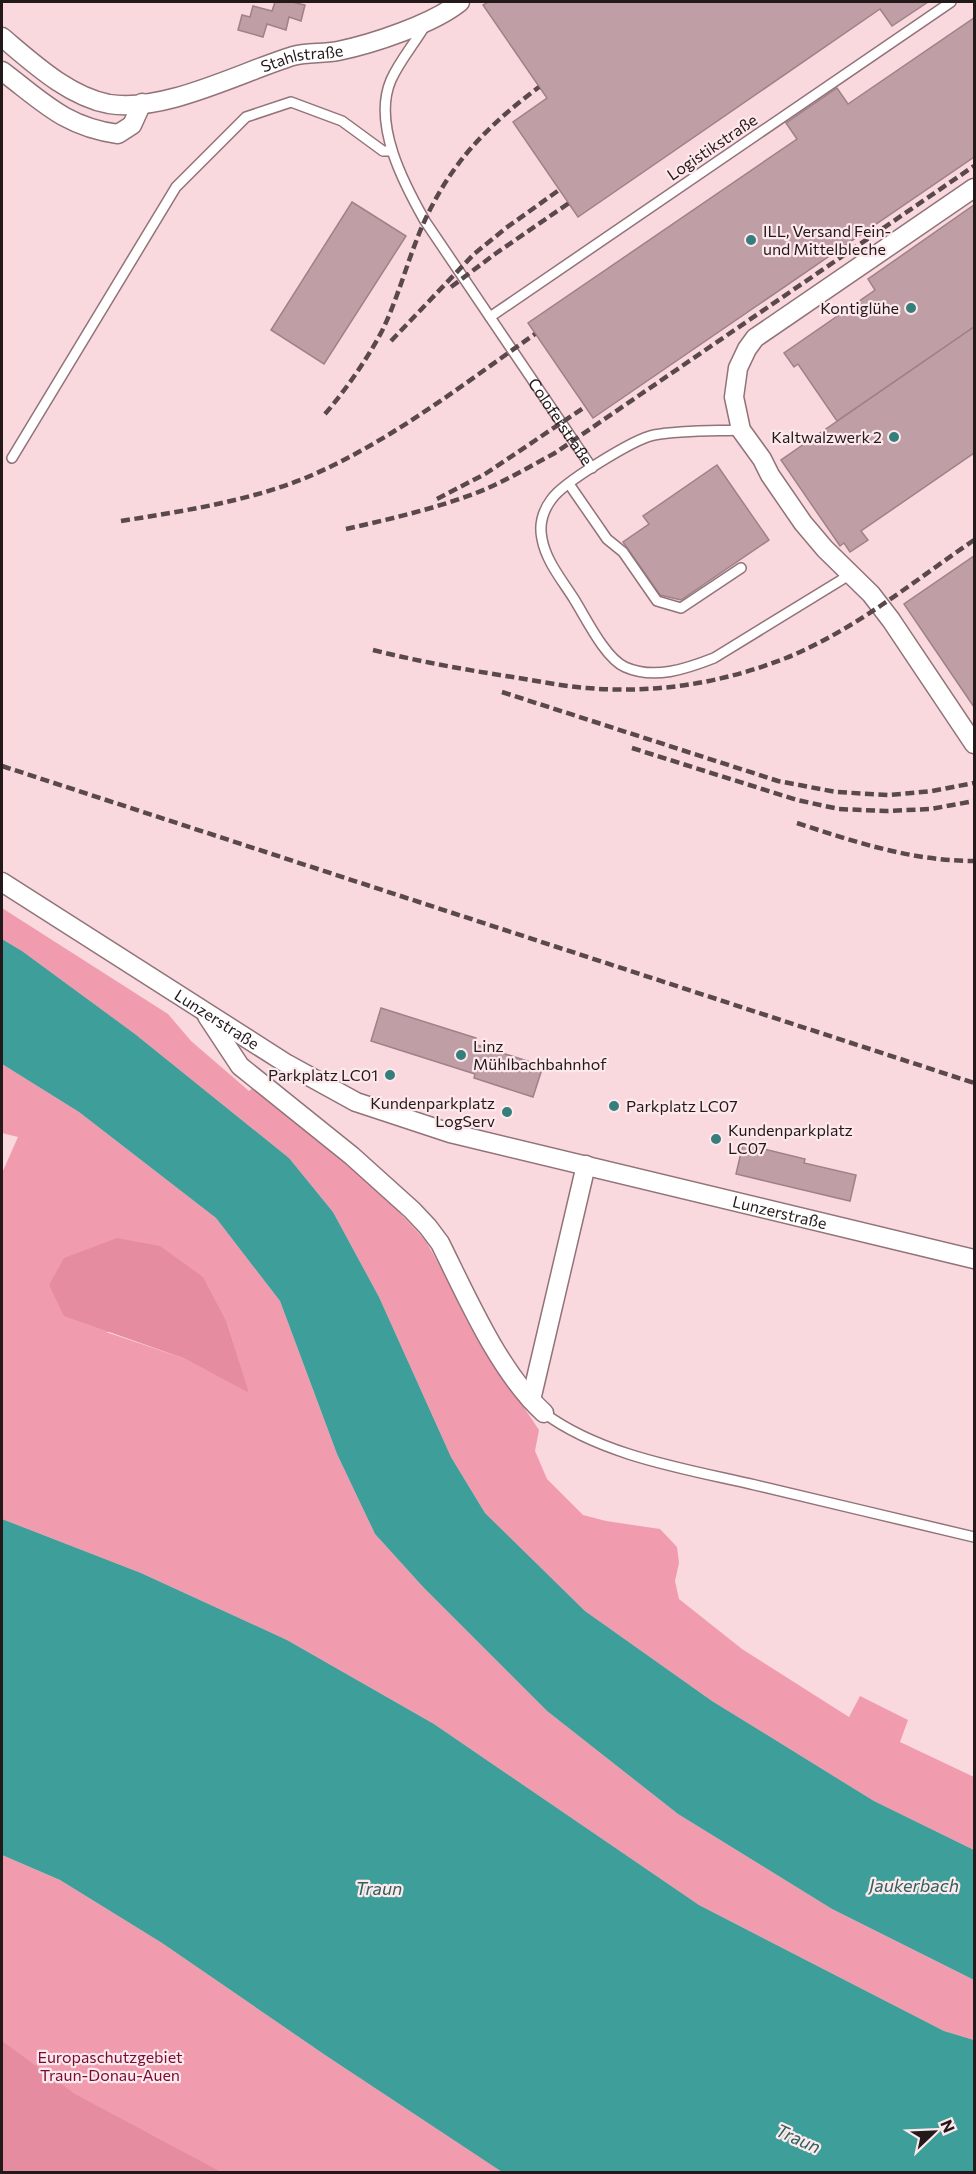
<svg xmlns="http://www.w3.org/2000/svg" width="976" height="2174" viewBox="0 0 976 2174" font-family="Commissioner,sans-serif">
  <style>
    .green { fill: #f19cae; fill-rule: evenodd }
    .forest { fill: #e68ca0 }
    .water { fill: #3e9e99 }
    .building { fill: #bf9fa5; stroke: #9f8186; stroke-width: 1.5 }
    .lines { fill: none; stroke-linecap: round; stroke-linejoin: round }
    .lane-casing { stroke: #917379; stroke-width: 12 }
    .street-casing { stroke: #917379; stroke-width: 21 }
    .lane { stroke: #fff; stroke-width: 9 }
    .street { stroke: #fff; stroke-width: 18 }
    .rail { stroke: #5a494c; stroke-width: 4.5; stroke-dasharray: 9 4.5; stroke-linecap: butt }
    .poi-dot { fill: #367e7b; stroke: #fde9ec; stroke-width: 2 }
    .labels { text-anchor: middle; stroke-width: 4.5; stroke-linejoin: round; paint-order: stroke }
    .street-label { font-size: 16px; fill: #23181a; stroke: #fde9ec }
    .poi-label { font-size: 16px; fill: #23181a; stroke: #fde9ec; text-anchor: start }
    .park-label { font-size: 16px; fill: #780a35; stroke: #fde9ec }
    .water-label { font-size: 18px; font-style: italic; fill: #2c615e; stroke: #fde9ec }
  </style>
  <rect width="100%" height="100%" fill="#f9d8de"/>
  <!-- green -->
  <g class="green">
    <polygon points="2,908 168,1014 191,1041 249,1091 254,1087 384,1196 426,1241 488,1354 539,1430 535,1451 547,1479 583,1515 606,1521 660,1529 677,1547 679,1563 675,1581 679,1599 742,1649 849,1717 860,1696 908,1720 900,1742 974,1777 974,1850 874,1801 712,1701 585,1611 485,1513 451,1457 379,1297 333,1212 289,1158 135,1034 22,951 2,939"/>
    <path d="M2,1064L79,1112L216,1218L280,1301L337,1454L375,1534L424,1588L547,1711L678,1814L832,1909L974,1980V2040L944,2031L699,1905L434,1724L287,1640L141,1573L2,1519V1173L18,1137L2,1133ZM227,1323L248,1392L183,1358L106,1332Z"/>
    <polygon points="2,1855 60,1880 162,1943 325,2055 502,2172 2,2172"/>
  </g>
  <!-- forest -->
  <g class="forest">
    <polygon points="117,1238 160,1246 203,1277 227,1323 249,1393 183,1358 64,1316 49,1285 64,1258"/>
    <polygon points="2,2041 75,2094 221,2172 2,2172"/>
  </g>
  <!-- water -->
  <g class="water">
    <polygon points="2,939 22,951 135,1034 289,1158 333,1212 379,1297 451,1457 485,1513 585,1611 712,1701 874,1801 974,1850 974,1980 832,1909 678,1814 547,1711 424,1588 375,1534 337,1454 280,1301 216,1218 79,1112 2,1064"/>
    <polygon points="2,1519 141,1573 287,1640 434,1724 699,1905 944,2031 974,2040 974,2172 502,2172 325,2055 162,1943 60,1880 2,1855"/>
  </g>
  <!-- building -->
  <g class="building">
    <polygon points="275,2 292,2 305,5 301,21 289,17 286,30 267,24 263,37 238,30 242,15 250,17 253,6 272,11"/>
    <polygon points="488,2 928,2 892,26 880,9 578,217 513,122 547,98 483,5"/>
    <polygon points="974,18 974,157 593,418 528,323 797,139 786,123 837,88 848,104"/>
    <polygon points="352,202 406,236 324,364 271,330"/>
    <polygon points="974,205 974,327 837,421 798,364 794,367 784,353 875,290 868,279"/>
    <polygon points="974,327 974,453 861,531 868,540 850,552 844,543 840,546 781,460"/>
    <polygon points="717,465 769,540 681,600 660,595 623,542 649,524 643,516"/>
    <polygon points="974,556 974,707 904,604"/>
    <polygon points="381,1008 476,1038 474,1044 543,1066 533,1097 474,1078 475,1074 371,1041"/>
    <polygon points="743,1144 805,1159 804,1163 856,1175 850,1201 736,1174"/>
  </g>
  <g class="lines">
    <!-- lane casing -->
    <g class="lane-casing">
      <g id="lane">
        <path id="s1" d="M426,24C415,43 400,60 391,80C372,124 404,184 425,221L592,468"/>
        <polyline points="490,317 951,2"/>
        <path d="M741,430C713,431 682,430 654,435C634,439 562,483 551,500C543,511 539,525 542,539C546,561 562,580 574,599C586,618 605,658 625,667C654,680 686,669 714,658L851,574"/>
        <polyline points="12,458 176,187 246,117 291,102 342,121 383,151 392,151"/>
        <polyline points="569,484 607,539 623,552 657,601 681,608 741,568"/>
        <path d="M544,1413C602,1456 686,1469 755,1485C828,1502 901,1520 974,1537"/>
      </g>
    </g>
    <!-- street casing -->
    <g class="street-casing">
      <g id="street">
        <path id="s2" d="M2,37C33,63 68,96 109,104C164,113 241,72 293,56C307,52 323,54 338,51C372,44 433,24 460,2"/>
        <path d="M2,71C42,101 65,127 118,134L132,125L142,103"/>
        <polyline points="974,188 755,338 747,349 738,368 734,397 741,430 762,459 770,475 803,523 825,549 871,594 891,620 974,744"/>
        <path id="s3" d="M2,882L287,1064L356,1102L450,1133L974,1259"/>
        <path d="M207,1016L240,1066L352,1156L412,1210L428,1227L440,1243C467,1297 499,1372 544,1413"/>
        <polyline points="531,1400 586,1165"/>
      </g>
    </g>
    <!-- lane -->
    <use href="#lane" class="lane"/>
    <!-- street -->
    <use href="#street" class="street"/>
    <!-- rail -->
    <g class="rail">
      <polyline points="451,287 495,254 569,203"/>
      <polyline points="391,341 474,254 506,228 559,190"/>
      <path d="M325,414C347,388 366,361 382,331C402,290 411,244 433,204C459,154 495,120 539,87"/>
      <polyline points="437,499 485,474 585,407"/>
      <path d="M121,521C183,511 244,502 303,479C387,444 461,386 535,334"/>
      <path d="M346,529C390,519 434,509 476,493C504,482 529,467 555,453L974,166"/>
      <path d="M373,650C417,661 461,669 506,676C533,680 560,686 587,688C655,694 723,683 786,658C855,630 914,581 974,540"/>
      <polyline points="502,692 778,781 836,792 889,795 932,791 974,783"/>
      <polyline points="632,748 797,800 839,809 886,811 931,809 974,801"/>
      <polyline points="2,766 974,1083"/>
      <path d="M797,823C855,842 912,861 974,861"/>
    </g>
  </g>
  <!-- markers -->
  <g class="poi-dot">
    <circle cx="751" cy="240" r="6"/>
    <circle cx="911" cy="308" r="6"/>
    <circle cx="894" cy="437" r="6"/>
    <circle cx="461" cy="1055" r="6"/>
    <circle cx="390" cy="1075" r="6"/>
    <circle cx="614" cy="1106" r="6"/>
    <circle cx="507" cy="1112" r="6"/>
    <circle cx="716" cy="1139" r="6"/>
  </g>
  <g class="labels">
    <!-- street labels -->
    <g class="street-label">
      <text dy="6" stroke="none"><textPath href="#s2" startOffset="328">Stahlstraße</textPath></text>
      <text transform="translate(712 147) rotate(-34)" y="6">Logistikstraße</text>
      <text dy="6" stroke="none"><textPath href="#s1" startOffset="458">Coloferstraße</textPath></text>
      <text dy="6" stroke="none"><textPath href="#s3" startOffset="255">Lunzerstraße</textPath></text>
      <text dy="6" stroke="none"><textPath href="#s3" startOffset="855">Lunzerstraße</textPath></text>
    </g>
    <!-- poi labels -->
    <g class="poi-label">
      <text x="763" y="237">ILL, Versand Fein-<tspan x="763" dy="18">und Mittelbleche</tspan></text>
      <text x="899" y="314" text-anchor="end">Kontiglühe</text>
      <text x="882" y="443" text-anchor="end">Kaltwalzwerk 2</text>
      <text x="473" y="1052">Linz<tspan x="473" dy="18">Mühlbachbahnhof</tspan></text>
      <text x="378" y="1081" text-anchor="end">Parkplatz LC01</text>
      <text x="495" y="1109" text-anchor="end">Kundenparkplatz<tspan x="495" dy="18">LogServ</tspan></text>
      <text x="626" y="1112">Parkplatz LC07</text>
      <text x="728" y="1136">Kundenparkplatz<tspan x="728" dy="18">LC07</tspan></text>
    </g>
    <!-- park labels -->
    <g class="park-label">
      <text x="110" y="2063">Europaschutzgebiet<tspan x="110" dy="18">Traun-Donau-Auen</tspan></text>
    </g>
    <!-- water labels -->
    <g class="water-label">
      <text x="914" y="1892">Jaukerbach</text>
      <text x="379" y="1895">Traun</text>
      <text transform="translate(798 2139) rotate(24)" y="6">Traun</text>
    </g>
  </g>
  <!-- border -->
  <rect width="976" height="2174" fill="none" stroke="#23181a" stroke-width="6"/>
  <!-- north arrow -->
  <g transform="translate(934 2132) rotate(67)" stroke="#fde9ec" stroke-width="4.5" paint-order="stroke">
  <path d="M0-4.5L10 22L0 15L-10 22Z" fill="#23181a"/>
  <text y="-9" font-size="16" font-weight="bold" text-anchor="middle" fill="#23181a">N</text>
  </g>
</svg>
